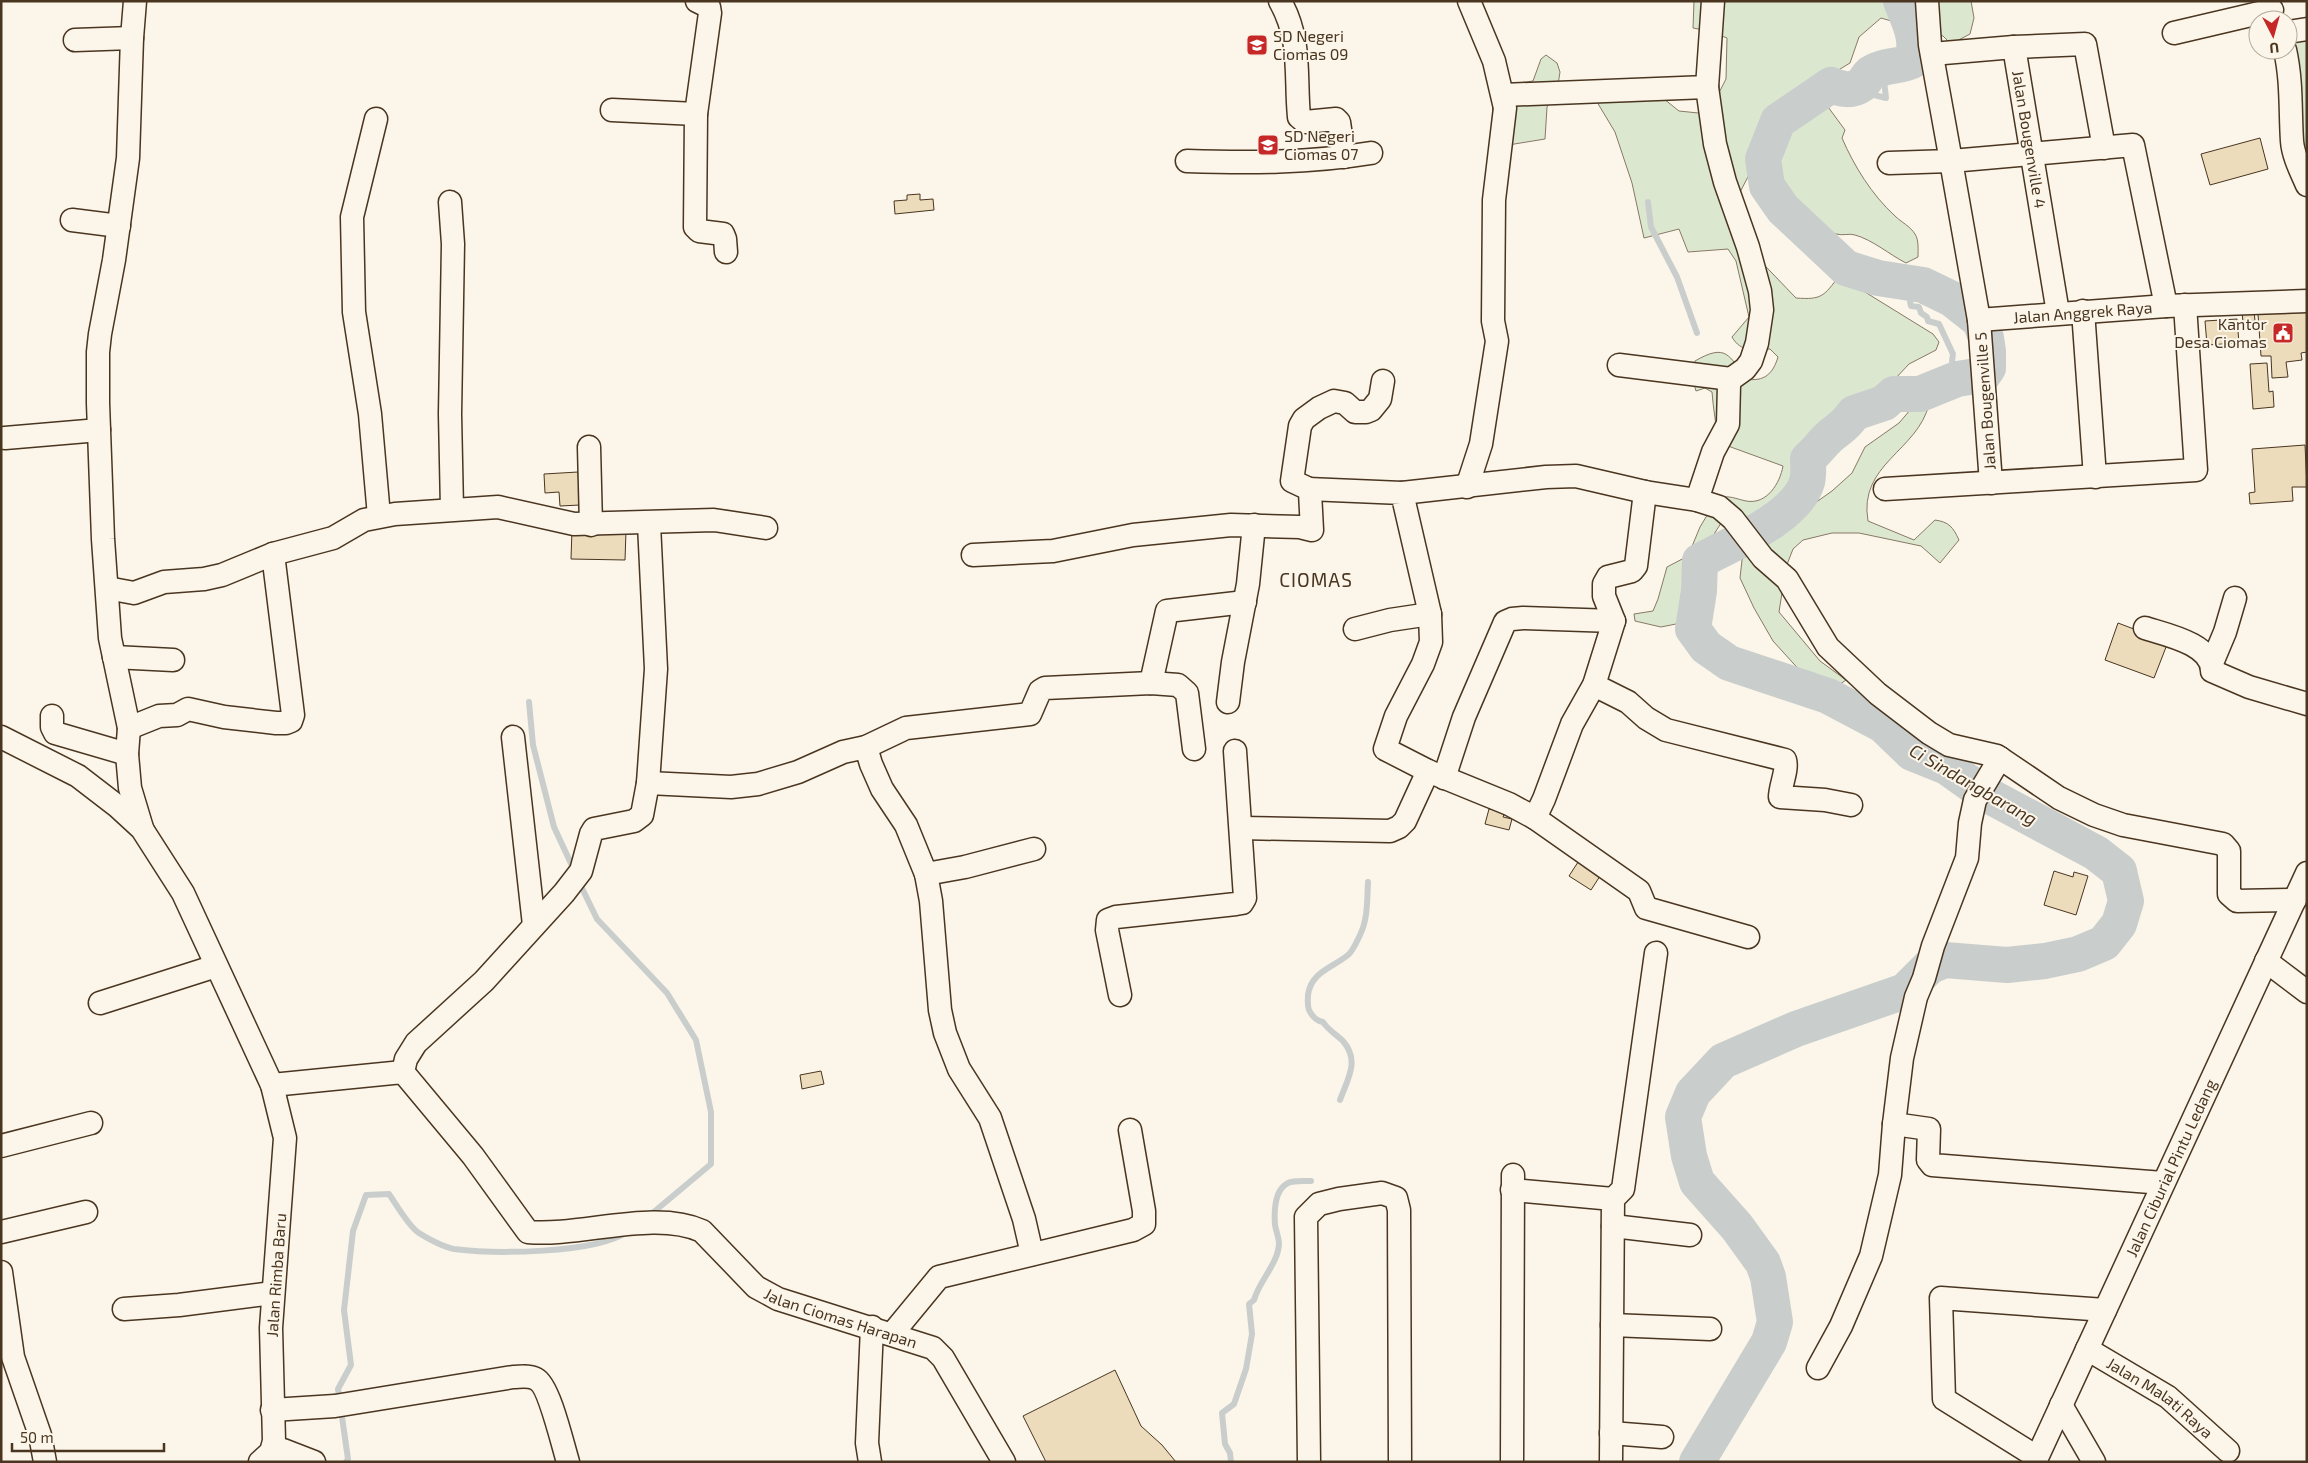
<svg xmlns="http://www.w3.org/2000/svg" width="2308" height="1463" viewBox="0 0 2308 1463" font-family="'Exo 2',sans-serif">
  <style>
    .green { fill: #dce7d0; stroke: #887966 }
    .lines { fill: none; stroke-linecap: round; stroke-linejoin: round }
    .stream { stroke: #c9cecd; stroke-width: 6 }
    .river { stroke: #c9cecd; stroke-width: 36 }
    .building { fill: #ecdcbc; stroke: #4a3520 }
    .minor-casing { stroke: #4a3520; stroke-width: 25 }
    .minor { stroke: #fbf6e9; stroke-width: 22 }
    .labels { text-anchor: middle; stroke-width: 4; stroke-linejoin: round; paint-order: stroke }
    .poi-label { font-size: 16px; fill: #4a3520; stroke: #fbf6e9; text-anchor: start }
    .street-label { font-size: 16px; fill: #4a3520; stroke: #fbf6e9 }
    .water-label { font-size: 18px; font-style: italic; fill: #4a3520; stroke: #fbf6e9 }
    .quarter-label { font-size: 19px; letter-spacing: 1px; fill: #4a3520; stroke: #fbf6e9 }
  </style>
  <rect width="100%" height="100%" fill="#fbf6e9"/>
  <!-- green -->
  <g class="green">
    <path d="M1694,1H1971L1974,18L1970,34L1951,44L1943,36L1881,18L1859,37L1850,63L1822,80L1820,96L1845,130L1842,138C1854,166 1872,195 1895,216C1901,222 1910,226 1915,234C1919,240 1918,250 1918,257L1906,263C1890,255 1873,240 1855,235C1849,233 1843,236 1836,234C1810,228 1780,198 1770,174L1758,167L1751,171L1738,196L1747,247L1796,298C1822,300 1824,296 1839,276L1933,334L1939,342L1936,350L1909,364L1879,396L1838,416L1808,446L1796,479L1775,508L1765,520L1752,526L1742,521L1723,520L1704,550L1696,559L1695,591L1689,629L1676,624L1661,627L1635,621L1634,614L1653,611L1658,599L1667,567L1688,556L1700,527L1718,497C1732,496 1733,498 1746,501C1767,505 1780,483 1783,466L1717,442C1717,425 1713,409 1712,392L1705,388L1696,391L1692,377L1695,361C1726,343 1729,355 1746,379C1764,382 1773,374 1778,357L1770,349C1754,349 1741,353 1732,337L1749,317L1736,261L1728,249L1688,252L1679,229L1644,238L1632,183L1615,132L1597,102L1654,91L1679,111L1708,114L1726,79L1727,38L1709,31L1693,28Z"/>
    <polygon points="2307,27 2307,174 2288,29"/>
    <path d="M1546,55L1557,63L1560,72L1557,91L1547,107L1545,139L1496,147C1493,126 1489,105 1498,86L1533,81L1541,59Z"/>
    <path d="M1923,401L1929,404C1918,451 1858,464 1868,521L1914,540L1935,520C1949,522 1953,527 1959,540L1940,563L1921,546L1859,533H1832L1803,540L1793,549L1786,567L1779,612L1820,661L1846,680L1836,687L1823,686L1803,674L1773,641L1754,608L1740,578L1742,560L1745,554L1761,541L1832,491L1852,473L1865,447L1899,423L1911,409Z"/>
  </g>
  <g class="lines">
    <!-- stream -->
    <g class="stream">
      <polyline points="1861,85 1874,95 1886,98 1884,81 1880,70"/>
      <polyline points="1648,202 1651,227 1677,277 1697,333"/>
      <polyline points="1916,284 1916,292 1910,302 1911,306 1919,307 1921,313 1927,317 1928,321 1939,324 1953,354 1952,361 1957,379"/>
      <polyline points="529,702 533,745 554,827 574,870"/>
      <polyline points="579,882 597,919 667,993 696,1040 711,1112 711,1164 649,1216"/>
      <path d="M1340,1100C1348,1078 1360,1061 1343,1041C1336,1034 1328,1030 1323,1022C1317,1021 1312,1016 1309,1010C1307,1005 1308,1000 1308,995C1311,972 1332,968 1348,955C1353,951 1357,941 1360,935C1368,919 1367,900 1368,882"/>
      <path d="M346,1462L348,1459L338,1389L351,1365L344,1310L353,1231L366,1195L389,1194C396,1204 409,1227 419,1233C428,1239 444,1247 454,1249C494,1254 594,1254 627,1232"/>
      <path d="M1231,1462L1230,1453L1225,1444L1222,1413L1234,1404L1246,1369L1252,1334L1249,1304L1254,1300C1259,1281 1278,1264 1279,1244C1279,1238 1276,1231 1275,1225C1274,1211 1274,1190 1288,1183C1294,1180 1304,1181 1311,1181"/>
    </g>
    <!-- river -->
    <path class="river" d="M1697,1462L1769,1342L1775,1322L1768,1277L1763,1263L1737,1227L1697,1182L1689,1156L1683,1117L1693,1093L1723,1061L1796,1029L1905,991L1930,966L1945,960L2007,965L2045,961L2078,954L2104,943L2119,924L2126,901L2119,871L2096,853L1982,792L1947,767L1912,753L1883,725L1828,696L1729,663L1706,647L1693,629L1699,591L1700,561C1731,544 1796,518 1807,482C1809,475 1808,466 1808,459C1816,452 1821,445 1828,438C1840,427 1844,428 1854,413L1884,403L1894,394H1920L1957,379L1983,375L1988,368V351L1986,338L1980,321L1952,299L1923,285L1878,278L1846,268L1783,209L1767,186L1763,159L1778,121L1831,85C1841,89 1851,92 1861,85C1865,82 1867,76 1871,73C1883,65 1899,67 1912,61C1919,38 1909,22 1901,1"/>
  </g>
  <!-- building -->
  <g class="building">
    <polygon points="2260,138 2268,169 2210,185 2201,154"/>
    <polygon points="920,194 920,200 933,199 934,210 895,214 894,201 907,200 907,195"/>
    <polygon points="2307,310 2307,352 2301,353 2302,360 2286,362 2288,377 2272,378 2271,356 2261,356 2258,314"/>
    <polygon points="2254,311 2255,321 2243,322 2242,312"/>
    <polygon points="2237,319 2239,343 2207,345 2205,321"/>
    <polygon points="2267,363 2269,392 2273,391 2274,407 2253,409 2250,364"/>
    <polygon points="2305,445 2307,487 2292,487 2293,501 2250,504 2249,493 2255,492 2252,449"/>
    <polygon points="578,472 580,505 560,506 559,492 545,493 544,474"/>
    <polygon points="572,529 626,531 625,560 571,559"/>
    <polygon points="2118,623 2168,642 2154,678 2105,660"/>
    <polygon points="1489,809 1505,812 1503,817 1512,819 1509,830 1485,824"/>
    <polygon points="1580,859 1602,873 1591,890 1569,876"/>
    <polygon points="2054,871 2073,877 2074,872 2088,876 2076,915 2044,905"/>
    <polygon points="821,1071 824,1084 802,1089 800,1075"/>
    <polygon points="1115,1370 1141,1426 1162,1445 1176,1462 1046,1462 1023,1416"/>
  </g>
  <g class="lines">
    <!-- minor casing -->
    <g class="minor-casing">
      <g id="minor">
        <polyline points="135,1 132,38 128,158 114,260 100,334 98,352 98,403 103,539 110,638 129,728 127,754 130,788 142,828"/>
        <polyline points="697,1 709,7 710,13 696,114 695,227 699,231 723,234 725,239 726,252"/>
        <path d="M1280,1C1302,40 1295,75 1299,117L1305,122L1336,119L1339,122L1344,157"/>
        <polyline points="2288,32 2307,29"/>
        <polyline points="2174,33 2272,10"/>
        <polyline points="75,40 132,38"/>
        <polyline points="2014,47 2085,44 2104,148"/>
        <path d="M2285,50C2292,81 2290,110 2292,141C2293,156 2301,171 2307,185"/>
        <path id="s1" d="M1932,54L2014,47L2058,313"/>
        <polyline points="1503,95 1707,87 1713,1"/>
        <polyline points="612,110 696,114"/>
        <polyline points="376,119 352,217 354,312 370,414 379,516"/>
        <path d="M1187,161C1248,163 1310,163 1371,153"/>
        <polyline points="1889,163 1951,161 1930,45 1927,1"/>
        <polyline points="450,202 453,244 450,414 452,509"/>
        <polyline points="72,220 119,226"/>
        <polyline points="2083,311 2095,477"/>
        <path id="s2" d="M1979,320L2166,306L2307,301"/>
        <polyline points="1619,365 1731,379"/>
        <polyline points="5,438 99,430"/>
        <polyline points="589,447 591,525"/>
        <polyline points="1991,483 1979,320 1951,161 2133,145 2166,306"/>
        <polyline points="1467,487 1481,444 1497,341 1493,321 1494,200 1505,108 1494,61 1469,1"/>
        <polyline points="1308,489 1402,493 1430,614 1431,642 1423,664 1396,716 1385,749 1428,771 1509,804 1535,818 1544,799 1572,724 1594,685 1614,621 1604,596 1604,584 1608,577 1632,571 1636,566 1645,492"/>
        <polyline points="1885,489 2196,470 2185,305"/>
        <polyline points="1402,493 1546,477 1576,476 1645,492 1697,500 1719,507 1733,519 1763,558 1787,579 1828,647 1878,694 1929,733 1949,745 1997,756 2059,798 2094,815 2123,825 2223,844 2229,851 2229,894 2237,901 2295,900"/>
        <polyline points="1697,500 1713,452 1728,424 1729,385 1731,379 1745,369 1751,361 1757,343 1762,310 1760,291 1748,247 1725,182 1715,144 1707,87"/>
        <polyline points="973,555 1053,551 1133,535 1231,525 1300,527 1312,530 1310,492 1307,488 1292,481 1300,426 1304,419 1319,408 1334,401 1345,403 1355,412 1366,412 1371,410 1380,399 1383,381"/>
        <polyline points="107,588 134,593 164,582 204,579 222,575 273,554 333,538 364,520 395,514 498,507 574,524 714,520 766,528"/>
        <path d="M2145,628C2167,635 2212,644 2212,671L2249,687L2307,704"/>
        <polyline points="1355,629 1390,620 1430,614"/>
        <polyline points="114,657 173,660"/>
        <polyline points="2212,663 2225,632 2235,598"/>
        <polyline points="1151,683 1167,611 1245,602"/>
        <path d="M1594,685L1628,702L1646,718L1666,730L1785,760C1788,770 1780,786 1780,797L1825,800L1851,805"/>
        <polyline points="1228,702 1233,662 1248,584 1254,525"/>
        <polyline points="52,716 52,727 55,733 127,754"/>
        <polyline points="129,728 159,716 177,715 188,709 224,717 276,723 286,723 291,721 293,715 273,554"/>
        <polyline points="1,737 78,776 117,806 142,829 183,893 272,1085 285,1138 271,1328 274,1441 271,1452 260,1462"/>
        <polyline points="513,737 534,925"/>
        <polyline points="866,747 871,764 882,789 906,825 926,874 931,901 940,1010 945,1033 959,1069 990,1118 1024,1219 1032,1254"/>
        <polyline points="2000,758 1975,800 1970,823 1967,858 1933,946 1924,978 1916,997 1902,1058 1894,1124 1929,1129 1928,1160 1932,1165 2163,1183"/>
        <polyline points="1444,778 1464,717 1505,622 1512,619 1523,618 1614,621"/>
        <polyline points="648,783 731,787 758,784 798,772 843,752 866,747 906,728 1030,714 1040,691 1045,688 1151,683 1178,685 1187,693 1194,749"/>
        <polyline points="1535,818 1639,891 1646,908 1748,937"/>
        <polyline points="1241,828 1390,831 1399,827 1405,821 1428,771"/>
        <polyline points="926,874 965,867 1034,849"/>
        <polyline points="2266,961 2307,992"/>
        <polyline points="1120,995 1107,930 1108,920 1116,917 1236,904 1242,903 1245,898 1235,751"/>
        <polyline points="100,1003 216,966"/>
        <polyline points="403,1072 406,1059 416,1043 484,981 564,893 581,871 591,834 594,829 634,821 642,815 648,783 656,669 649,524"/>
        <path id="s3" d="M272,1085L403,1072L473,1156L528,1232C580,1237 655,1209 702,1231L756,1287L778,1299L933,1348L943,1358L1004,1462"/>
        <polyline points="1,1146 91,1123"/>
        <polyline points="1512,1190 1613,1199"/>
        <polyline points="1613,1226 1690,1235"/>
        <polyline points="1,1232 86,1212"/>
        <polyline points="1,1272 13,1357 40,1435 45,1462"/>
        <polyline points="124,1309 179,1305 273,1293"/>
        <polyline points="1612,1325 1710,1329"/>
        <polyline points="892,1334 939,1277 1133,1230 1144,1224 1144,1211 1130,1130"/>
        <path id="s4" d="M2087,1349L2168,1397L2228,1451"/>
        <polyline points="1818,1368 1841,1326 1871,1256 1890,1175 1894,1124"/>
        <polyline points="2061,1405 2094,1462"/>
        <path d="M272,1410L335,1406L513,1377C520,1377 529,1375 536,1379C549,1385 563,1446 568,1462"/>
        <polyline points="1611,1433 1662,1437"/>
        <polyline points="271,1452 283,1450 314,1462"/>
        <polyline points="2037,1457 1944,1399 1941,1298 2105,1310"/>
        <polyline points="870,1462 867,1443 872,1327"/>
        <polyline points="1309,1462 1306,1217 1319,1204 1339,1199 1382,1193 1396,1198 1399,1210 1400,1462"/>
        <polyline points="1512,1462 1513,1175"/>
        <polyline points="1611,1462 1613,1199 1623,1189 1656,953"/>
        <path id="s5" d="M2035,1462L2307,873"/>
      </g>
    </g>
    <!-- minor -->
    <use href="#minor" class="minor"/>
  </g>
  <!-- icons -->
  <defs>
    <g id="school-square" transform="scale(1.125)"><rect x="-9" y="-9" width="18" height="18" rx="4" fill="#c62828" stroke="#fbf6e9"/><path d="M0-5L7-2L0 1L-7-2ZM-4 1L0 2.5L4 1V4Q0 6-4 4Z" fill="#fff"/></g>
    <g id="civic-square" transform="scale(1.125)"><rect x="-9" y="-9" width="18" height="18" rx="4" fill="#c62828" stroke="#fbf6e9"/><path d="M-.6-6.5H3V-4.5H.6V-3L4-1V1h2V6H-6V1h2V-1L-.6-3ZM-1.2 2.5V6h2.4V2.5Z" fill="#fff"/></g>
  </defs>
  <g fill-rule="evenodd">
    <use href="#school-square" x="1257" y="45"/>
    <use href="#school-square" x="1268" y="145"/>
    <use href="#civic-square" x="2283" y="333"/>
  </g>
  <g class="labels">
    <!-- poi labels -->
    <g class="poi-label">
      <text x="1273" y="42">SD Negeri<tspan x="1273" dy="18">Ciomas 09</tspan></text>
      <text x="1284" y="142">SD Negeri<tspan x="1284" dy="18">Ciomas 07</tspan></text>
      <text x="2267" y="330" text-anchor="end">Kantor<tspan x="2267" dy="18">Desa Ciomas</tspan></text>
    </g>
    <!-- street labels -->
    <g class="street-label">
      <text dy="6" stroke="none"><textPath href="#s1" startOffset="176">Jalan Bougenville 4</textPath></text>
      <text dy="6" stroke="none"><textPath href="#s2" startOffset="104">Jalan Anggrek Raya</textPath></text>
      <text transform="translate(1985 401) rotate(-94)" y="6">Jalan Bougenville 5</text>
      <text dy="6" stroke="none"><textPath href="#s5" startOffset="324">Jalan Ciburial Pintu Ledang</textPath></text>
      <text transform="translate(276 1275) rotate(-86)" y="6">Jalan Rimba Baru</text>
      <text dy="6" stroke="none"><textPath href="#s3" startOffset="679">Jalan Ciomas Harapan</textPath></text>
      <text dy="6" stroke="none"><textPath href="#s4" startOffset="88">Jalan Malati Raya</textPath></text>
    </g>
    <!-- water labels -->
    <g class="water-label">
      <text transform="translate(1973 785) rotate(30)" y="6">Ci Sindangbarang</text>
    </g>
    <!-- quarter labels -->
    <g class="quarter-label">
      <text x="1316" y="587">CIOMAS</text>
    </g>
  </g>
  <!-- border -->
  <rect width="2308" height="1463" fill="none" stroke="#4a3520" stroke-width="5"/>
  <!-- north arrow -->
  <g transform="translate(2273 35) rotate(174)"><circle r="24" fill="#fbf6e9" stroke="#b4a999"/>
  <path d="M0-4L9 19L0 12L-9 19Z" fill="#c62828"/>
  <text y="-8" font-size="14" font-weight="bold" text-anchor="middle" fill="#4a3520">U</text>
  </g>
  <!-- scale -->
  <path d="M12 1443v8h152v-8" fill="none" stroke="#4a3520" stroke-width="2.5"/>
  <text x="20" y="1443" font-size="15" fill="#4a3520" stroke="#fbf6e9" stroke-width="4" paint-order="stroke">50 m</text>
</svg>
